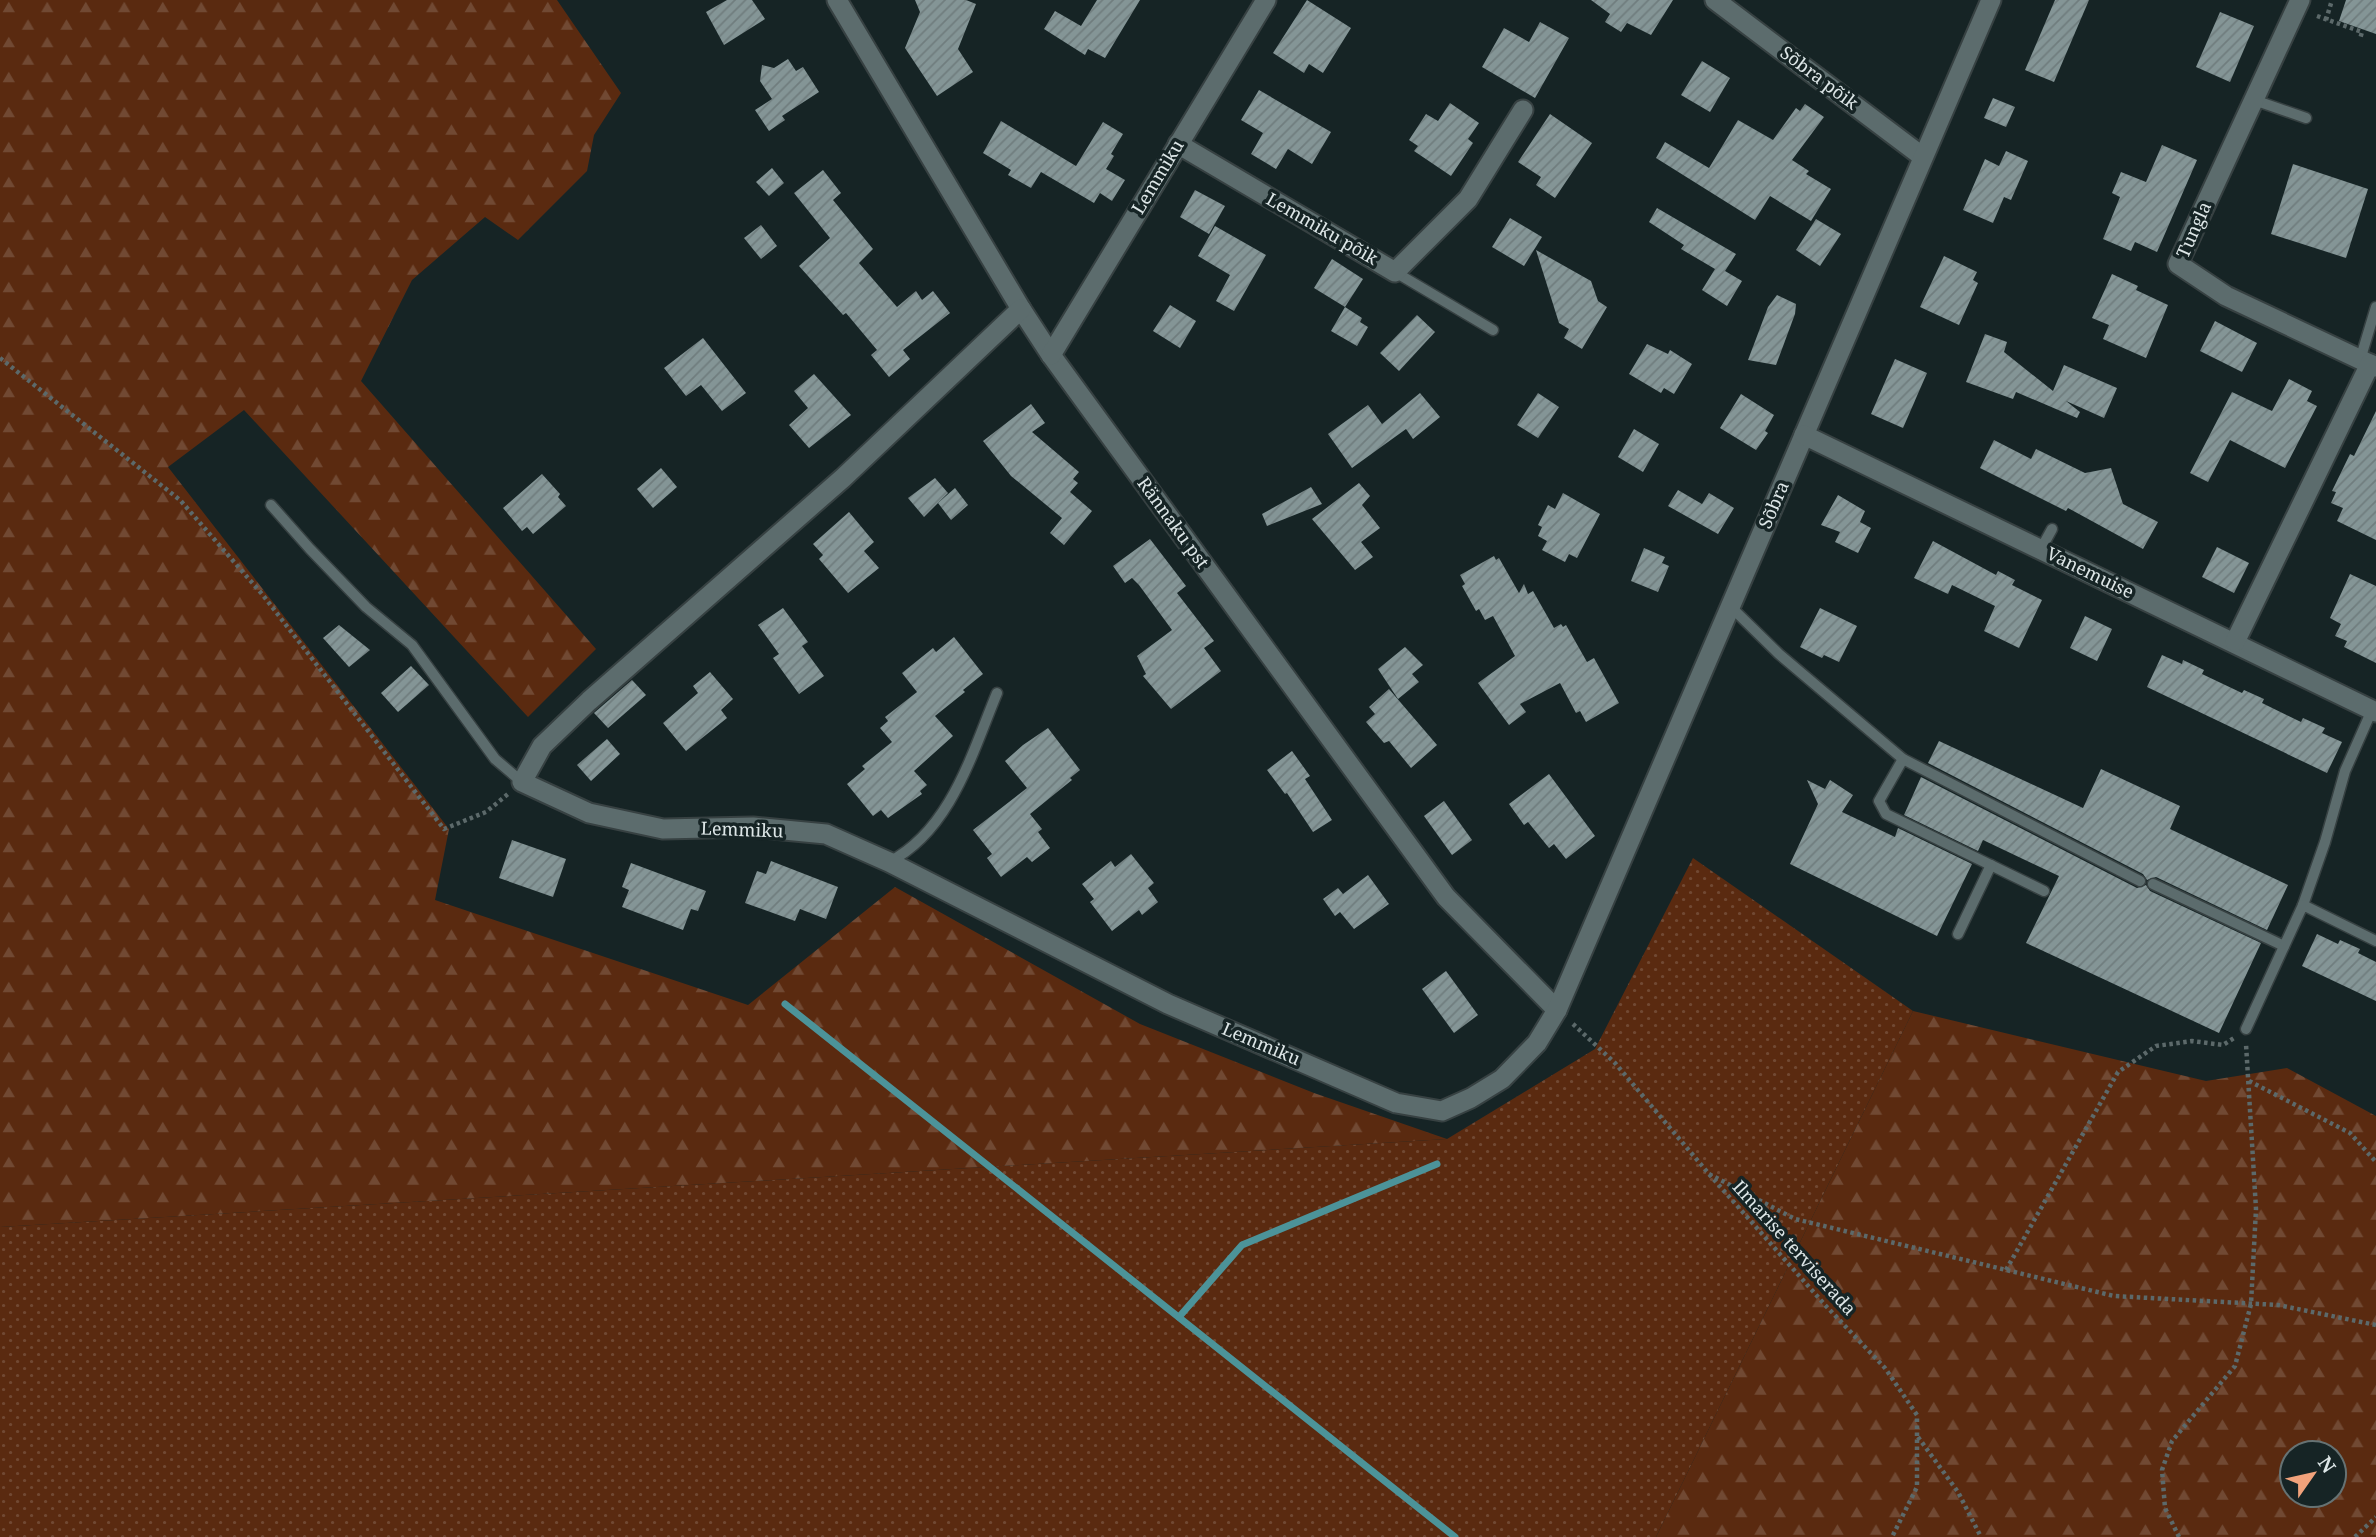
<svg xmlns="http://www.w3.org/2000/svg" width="2376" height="1537" viewBox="0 0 2376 1537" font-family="'Noto Serif',serif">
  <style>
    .grass { fill: url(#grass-dots) }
    .forest { fill: url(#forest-firs); fill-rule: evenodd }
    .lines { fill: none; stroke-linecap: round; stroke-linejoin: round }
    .stream { stroke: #4c9399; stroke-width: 7 }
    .building { fill: url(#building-hatch) }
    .lane-casing { stroke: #374142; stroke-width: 13 }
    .street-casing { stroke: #374142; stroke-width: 23 }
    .path { stroke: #5c696a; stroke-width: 4.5; stroke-dasharray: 3.5 3.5; stroke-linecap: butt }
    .lane { stroke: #5c6c6d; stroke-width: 10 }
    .street { stroke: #5c6c6d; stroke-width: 19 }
    .labels { text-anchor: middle; stroke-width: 7; stroke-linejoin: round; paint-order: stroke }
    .street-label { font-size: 18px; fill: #dde6e7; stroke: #162425 }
  </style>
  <defs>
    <pattern id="grass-dots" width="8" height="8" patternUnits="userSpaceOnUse" patternTransform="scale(1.75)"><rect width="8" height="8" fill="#5a2a10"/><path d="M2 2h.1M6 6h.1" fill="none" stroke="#714933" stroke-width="1.8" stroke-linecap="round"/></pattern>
    <pattern id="forest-firs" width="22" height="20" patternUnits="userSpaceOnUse" patternTransform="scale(1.75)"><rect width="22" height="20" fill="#5a2a10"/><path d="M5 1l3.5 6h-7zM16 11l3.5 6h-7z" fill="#714933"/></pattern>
    <pattern id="building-hatch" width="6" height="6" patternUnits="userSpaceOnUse" patternTransform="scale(1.75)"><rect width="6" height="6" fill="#849596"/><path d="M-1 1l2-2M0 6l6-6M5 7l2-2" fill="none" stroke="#707d7e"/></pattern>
  </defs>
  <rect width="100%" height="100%" fill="#162425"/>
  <!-- grass -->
  <polygon class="grass" points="1693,858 1913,1011 1656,1537 0,1537 0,1227 1447,1139 1595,1049"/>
  <!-- forest -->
  <g class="forest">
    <polygon points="0,0 557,0 621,93 594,135 587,171 518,240 485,217 412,280 361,381 596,649 528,717 244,410 168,467 449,829 435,900 748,1005 895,887 1140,1024 1314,1093 1447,1139 0,1227"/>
    <path d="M1913,1011L2206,1081L2287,1068L2376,1116V1537H1656ZM2334,1453V1495H2292V1453Z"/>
  </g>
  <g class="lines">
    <!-- stream -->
    <g class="stream">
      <polyline points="785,1004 1455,1537"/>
      <polyline points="1179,1317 1242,1245 1437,1164"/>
    </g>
  </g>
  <!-- building -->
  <g class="building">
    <polygon points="727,0 752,0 765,19 724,45 706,12"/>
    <polygon points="915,0 966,0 976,4 958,49 973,72 937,96 905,48 920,12"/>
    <polygon points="1097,0 1140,0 1105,58 1088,49 1085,55 1044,29 1055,11 1081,26"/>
    <polygon points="1307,0 1351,28 1323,73 1309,64 1304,73 1273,53"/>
    <polygon points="1591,0 1673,0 1651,35 1627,23 1621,32 1605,22 1610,14"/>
    <polygon points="2055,0 2089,0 2054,82 2025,70"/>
    <polygon points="2346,0 2376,0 2376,34 2339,21"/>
    <polygon points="2220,12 2254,26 2230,82 2196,67"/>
    <polygon points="1540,22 1569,38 1535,98 1482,67 1504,28 1529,42"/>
    <polygon points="788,59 796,71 803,67 819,92 782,116 785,120 769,131 755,110 772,99 760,81 762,65 774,68"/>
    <polygon points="1702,61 1730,78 1710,112 1681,95"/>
    <polygon points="1259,90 1331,132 1312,164 1288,149 1276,169 1251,154 1263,133 1241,120"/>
    <polygon points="1993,98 2015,107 2006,127 1984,118"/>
    <polygon points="1450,103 1479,123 1468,139 1473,143 1451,176 1414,151 1418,146 1409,140 1426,114 1438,121"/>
    <polygon points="1805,104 1824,117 1792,160 1809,171 1806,174 1831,189 1811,221 1770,196 1755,220 1656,158 1665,142 1709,168 1738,120 1773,140 1796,108 1800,111"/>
    <polygon points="1550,114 1592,143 1555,198 1536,185 1541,177 1518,162"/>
    <polygon points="1001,121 1076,166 1103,122 1123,134 1111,154 1114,156 1106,169 1125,180 1112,201 1100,193 1094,203 1041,172 1031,188 1008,175 1011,170 983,153"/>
    <polygon points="2162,145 2197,160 2157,252 2135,242 2131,251 2103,239 2120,197 2112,193 2121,172 2146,182"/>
    <polygon points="2006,151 2028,161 2011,200 2004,197 1993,223 1963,210 1985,159 1999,166"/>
    <polygon points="2293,164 2368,189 2346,258 2271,234"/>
    <polygon points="772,168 784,183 769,196 756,182"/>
    <polygon points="823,170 841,193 833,200 873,249 859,263 897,307 916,291 922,300 933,291 950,313 903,350 910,359 889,377 871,355 877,350 846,313 843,315 799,266 830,238 794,193"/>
    <polygon points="1195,190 1225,206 1209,234 1180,217"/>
    <polygon points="1657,208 1736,254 1725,271 1742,281 1727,306 1702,290 1715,269 1681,249 1684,245 1649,222"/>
    <polygon points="1510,218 1542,237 1524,266 1492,247"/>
    <polygon points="1816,219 1841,234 1820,266 1796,250"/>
    <polygon points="761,225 777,246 761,259 744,238"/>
    <polygon points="1215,226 1266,255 1234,311 1216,301 1230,275 1198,256"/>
    <polygon points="1536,250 1591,281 1598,301 1607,307 1582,349 1564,338 1569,329 1559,323"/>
    <polygon points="1944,256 1977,272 1973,280 1978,283 1959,325 1920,307"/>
    <polygon points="1332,259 1363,279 1345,307 1314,288"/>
    <polygon points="2112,274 2138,286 2136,290 2168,305 2146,358 2103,339 2109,325 2092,318"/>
    <polygon points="1777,295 1796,304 1795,314 1776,365 1748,360 1768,307"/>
    <polygon points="1170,305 1196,321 1180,348 1153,331"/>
    <polygon points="1345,307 1362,318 1360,322 1368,327 1357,346 1331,331"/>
    <polygon points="1417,315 1435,332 1399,371 1380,353"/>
    <polygon points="2215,321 2257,343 2242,372 2200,351"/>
    <polygon points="1985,334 2007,342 2004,352 2053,391 2064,365 2117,388 2104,418 2066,401 2080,412 2077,418 2016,392 2013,399 1966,382"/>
    <polygon points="703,338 746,393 722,411 701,385 686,396 664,368"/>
    <polygon points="1647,344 1668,354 1670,350 1692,364 1674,394 1664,388 1661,393 1629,374"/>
    <polygon points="1895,359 1927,373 1903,428 1871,414"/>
    <polygon points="814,374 851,415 809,448 789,425 808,408 794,391"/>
    <polygon points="2289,379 2312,391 2307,401 2317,406 2285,468 2230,440 2208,482 2190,473 2232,392 2272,411"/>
    <polygon points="1420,393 1440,417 1413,439 1406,429 1352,468 1328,434 1368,405 1382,424"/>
    <polygon points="1538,393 1559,407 1538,438 1517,425"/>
    <polygon points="1741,394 1774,415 1765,431 1768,433 1756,450 1720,428"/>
    <polygon points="1031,404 1045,423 1032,432 1079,472 1073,479 1078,483 1070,492 1092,511 1064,545 1050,533 1062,518 1011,476 983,441"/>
    <polygon points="2376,411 2376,540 2337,521 2343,508 2331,503 2336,492 2332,491 2350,454 2354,456"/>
    <polygon points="1634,429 1659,444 1643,472 1618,457"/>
    <polygon points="1994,440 2031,459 2036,449 2085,473 2111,468 2123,504 2158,522 2143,549 2068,508 2066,511 1980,468"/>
    <polygon points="661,468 677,487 653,508 637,489"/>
    <polygon points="542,474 560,494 558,497 566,506 533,534 527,527 522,531 503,508"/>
    <polygon points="935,478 948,493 924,517 908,498"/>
    <polygon points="1359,483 1370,496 1362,505 1380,528 1361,542 1373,557 1355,570 1312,519"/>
    <polygon points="1311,487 1322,504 1267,526 1262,514"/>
    <polygon points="955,488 968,505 951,520 938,503"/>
    <polygon points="1678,490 1702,504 1709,493 1734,508 1718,534 1668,506"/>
    <polygon points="1563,493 1600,514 1577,558 1569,554 1565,562 1542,550 1547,541 1538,536 1542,527 1538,525 1548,505 1555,509"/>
    <polygon points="1838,495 1865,511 1860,522 1871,528 1858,553 1835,542 1840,532 1821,525"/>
    <polygon points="849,512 874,542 864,551 879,568 848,593 819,559 823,555 813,544"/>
    <polygon points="1150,539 1186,586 1177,593 1214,641 1204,648 1221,671 1171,709 1143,676 1146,674 1137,656 1172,630 1139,585 1132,578 1125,583 1113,566"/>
    <polygon points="1933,541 1996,575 1998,571 2015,580 2012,585 2042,600 2019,648 1984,631 1995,606 1952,585 1948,594 1914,578"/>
    <polygon points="2217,547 2249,563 2234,593 2202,577"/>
    <polygon points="1644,548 1665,557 1662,563 1669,566 1658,592 1631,581"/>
    <polygon points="1494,556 1496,560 1499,558 1519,593 1524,584 1528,594 1533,591 1554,628 1561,624 1563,627 1566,625 1587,662 1594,658 1619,703 1586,722 1580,711 1576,713 1560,683 1520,704 1526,712 1509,725 1478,683 1515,656 1493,616 1485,620 1479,609 1476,611 1462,586 1465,584 1460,575"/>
    <polygon points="2350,574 2376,586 2376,663 2344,647 2347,641 2335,636 2341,624 2330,618"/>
    <polygon points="783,608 808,642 802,646 824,676 799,694 773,658 779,654 758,625"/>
    <polygon points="1820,608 1857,626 1839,662 1824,655 1822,658 1800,647"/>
    <polygon points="2085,616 2112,629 2097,661 2070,648"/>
    <polygon points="339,625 370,650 349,667 323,638"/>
    <polygon points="954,637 983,674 963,690 965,692 935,716 953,736 914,771 927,785 920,791 922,794 888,818 881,810 873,816 847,784 865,769 862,766 892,742 880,728 888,721 885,717 917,692 902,673 933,648 936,652"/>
    <polygon points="1405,647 1423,665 1412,674 1419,682 1398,699 1378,669"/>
    <polygon points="2162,655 2182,664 2183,660 2204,670 2202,674 2242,693 2244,690 2264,699 2262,703 2301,722 2303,718 2325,728 2322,733 2342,742 2327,773 2147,687"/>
    <polygon points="411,666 429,685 398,712 381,693"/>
    <polygon points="710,672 733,699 721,710 727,718 686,751 663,723 698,693 693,686"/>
    <polygon points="632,680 646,695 608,728 594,713"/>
    <polygon points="1389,689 1437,745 1411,768 1389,741 1384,743 1366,722 1375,714 1369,707"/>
    <polygon points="1048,728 1080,770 1070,778 1072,780 1030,814 1042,829 1038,832 1050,848 1032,862 1027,857 1001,877 987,858 992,854 973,830 1027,788 1005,761 1023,745"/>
    <polygon points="607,739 620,754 591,781 577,765"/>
    <polygon points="1939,741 2083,808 2101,769 2180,806 2170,829 2288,885 2267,930 2156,877 2147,880 2143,874 1928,763"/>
    <polygon points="1292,751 1310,776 1305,779 1332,820 1313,832 1287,793 1285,794 1267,770"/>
    <polygon points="1549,774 1595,836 1566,859 1554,844 1549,848 1528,822 1524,825 1509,804"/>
    <polygon points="1921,777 2137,888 2146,885 2150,891 2261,943 2219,1033 2026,943 2059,876 1983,840 1978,851 1904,815"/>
    <polygon points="1807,780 1825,789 1830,780 1853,795 1842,812 1895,837 1898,828 1972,864 1937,936 1790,864 1818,804"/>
    <polygon points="1444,801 1472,840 1452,855 1424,816"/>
    <polygon points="512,840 566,859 553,897 499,878"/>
    <polygon points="1131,854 1154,883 1148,888 1158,902 1142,915 1139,910 1112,931 1090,902 1094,899 1082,884 1111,861 1115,867"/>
    <polygon points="771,861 838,887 826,919 800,909 795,921 745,903 757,871 766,874"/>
    <polygon points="631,863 706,891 698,911 691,909 683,930 622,907 629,890 622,887"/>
    <polygon points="1368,875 1389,904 1354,929 1340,912 1335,916 1323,899 1338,888 1343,894"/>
    <polygon points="2317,934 2338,944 2340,940 2360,949 2358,953 2376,962 2376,1001 2302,966"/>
    <polygon points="1446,971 1478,1015 1454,1033 1422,989"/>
  </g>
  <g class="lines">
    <!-- lane casing -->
    <g class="lane-casing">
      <g id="lane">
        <polyline points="2254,100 2306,118"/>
        <polyline points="1395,272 1493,330"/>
        <polyline points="2360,360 2376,307"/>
        <polyline points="271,505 310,549 366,607 412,645 495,759 522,782"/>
        <polyline points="2041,549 2052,529"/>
        <polyline points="1731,607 1779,654 1903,759 2140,881"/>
        <polyline points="1903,759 1879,801 1886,814 2044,891"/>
        <path d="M889,862C951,830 972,753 997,693"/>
        <polyline points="2153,884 2284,946"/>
        <polyline points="2303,905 2325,842 2345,771 2372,710"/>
        <polyline points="1958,934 1991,865"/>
        <polyline points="2246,1029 2303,905 2376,941"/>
      </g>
    </g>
    <!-- street casing -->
    <g class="street-casing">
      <g id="street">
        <polyline points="837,0 1021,309 1051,355 1446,897 1557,1010"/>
        <polyline points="1715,0 1923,157"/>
        <polyline points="2300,0 2178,264 2226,296 2376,367"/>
        <polyline points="1178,144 1395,272 1468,199 1523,110"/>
        <polyline points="1021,309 843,478 589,701 542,746 522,782 589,813 663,829 753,827 826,834 889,862 1168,1004 1396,1103 1442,1111 1471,1098 1502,1079 1537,1043 1557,1010 1991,0"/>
        <polyline points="1051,355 1266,0"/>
        <polyline points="1804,435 2376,712"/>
        <polyline points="2235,642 2370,364"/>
      </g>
    </g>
    <!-- path -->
    <g class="path">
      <polyline points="2317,16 2362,32 2360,39"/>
      <polyline points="2326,20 2332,0"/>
      <polyline points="0,358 180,500 262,594 444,829 486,812 508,794"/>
      <polyline points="1573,1024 1615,1063 1709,1174 1825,1305 1885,1368 1917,1415 1917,1487 1892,1537"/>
      <polyline points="2249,1081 2350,1133 2376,1162"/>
      <polyline points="1709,1174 1795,1219 2114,1296 2278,1305 2376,1325"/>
      <polyline points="2006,1270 2118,1072 2156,1046 2192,1041 2223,1045 2234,1038"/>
      <polyline points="1918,1437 1958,1492 1981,1537"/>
      <polyline points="2179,1537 2165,1508 2162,1470 2172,1441 2235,1366 2251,1304 2256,1209 2246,1044"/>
      <polyline points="2355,1537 2376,1517"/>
    </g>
    <!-- lane -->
    <use href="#lane" class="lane"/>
    <!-- street -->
    <use href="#street" class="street"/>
  </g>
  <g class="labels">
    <!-- street labels -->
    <g class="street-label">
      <text transform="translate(1819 78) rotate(37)" y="6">Sõbra põik</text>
      <text transform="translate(1158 177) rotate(-59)" y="6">Lemmiku</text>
      <text transform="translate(1322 229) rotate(30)" y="6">Lemmiku põik</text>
      <text transform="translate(2194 230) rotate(-66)" y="6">Tungla</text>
      <text transform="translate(1774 505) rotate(-67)" y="6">Sõbra</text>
      <text transform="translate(1173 523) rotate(54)" y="6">Rännaku pst</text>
      <text transform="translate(2090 573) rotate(26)" y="6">Vanemuise</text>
      <text transform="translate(742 830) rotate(2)" y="6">Lemmiku</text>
      <text transform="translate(1261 1044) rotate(23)" y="6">Lemmiku</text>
      <text transform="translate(1794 1248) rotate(48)" y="6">Ilmarise terviserada</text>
    </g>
  </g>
  <!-- north arrow -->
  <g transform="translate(2313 1474) rotate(56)"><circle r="33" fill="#162425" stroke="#667273" stroke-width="2"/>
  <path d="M0-5L12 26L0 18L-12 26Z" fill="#f1a27b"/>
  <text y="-10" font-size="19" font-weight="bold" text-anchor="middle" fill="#dde6e7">N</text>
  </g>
</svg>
